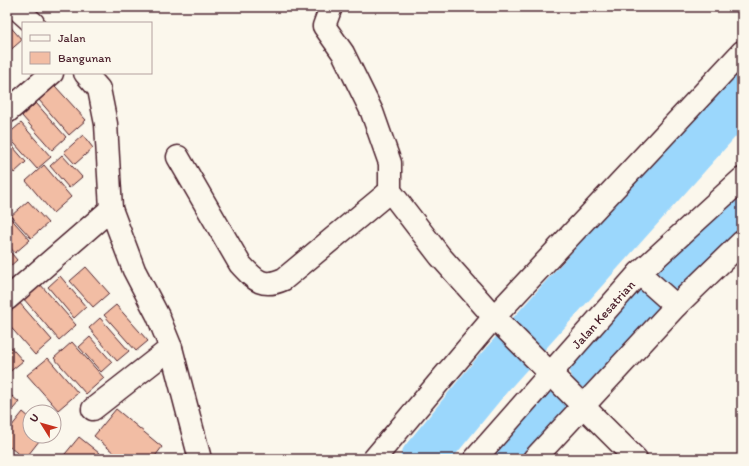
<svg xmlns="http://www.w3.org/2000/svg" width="749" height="466" viewBox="0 0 749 466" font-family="Itim,sans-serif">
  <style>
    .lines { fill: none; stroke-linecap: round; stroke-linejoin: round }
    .river { stroke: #9bd7fc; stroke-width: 45 }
    .building { fill: #f2bda4; stroke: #4a1f2b }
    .street-casing { stroke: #4a1f2b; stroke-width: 25 }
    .secondary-casing { stroke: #4a1f2b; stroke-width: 25 }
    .street { stroke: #fbf7ec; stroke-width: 22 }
    .secondary { stroke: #fbf7ec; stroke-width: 22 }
    .labels { text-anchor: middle; stroke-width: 3.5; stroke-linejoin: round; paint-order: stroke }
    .street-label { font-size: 13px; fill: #4a1f2b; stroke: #fbf7ec }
  </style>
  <rect width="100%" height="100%" fill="#fbf7ec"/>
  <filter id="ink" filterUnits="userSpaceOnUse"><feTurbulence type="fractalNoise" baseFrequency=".025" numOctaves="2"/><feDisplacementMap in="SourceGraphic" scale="8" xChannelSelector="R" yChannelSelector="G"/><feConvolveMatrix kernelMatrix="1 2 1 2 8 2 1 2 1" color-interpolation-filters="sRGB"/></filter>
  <g filter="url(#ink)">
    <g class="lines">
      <!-- river -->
      <g class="river">
        <polyline points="592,367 742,222"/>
        <polyline points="423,459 491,376 742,96"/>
        <polyline points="511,459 551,415"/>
      </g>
    </g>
    <!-- building -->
    <g class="building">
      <polygon points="7,23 22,40 7,53"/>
      <polygon points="55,86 86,120 69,135 39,100"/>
      <polygon points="36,103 66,137 52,150 22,116"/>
      <polygon points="21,123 51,157 37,169 7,135"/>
      <polygon points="83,135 93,148 75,164 64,152"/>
      <polygon points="7,140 26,162 14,173 7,164"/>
      <polygon points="62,155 82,177 69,188 50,166"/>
      <polygon points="44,165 71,197 53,213 26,181"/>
      <polygon points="7,170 12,176 7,181"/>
      <polygon points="28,201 48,223 31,238 11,216"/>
      <polygon points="7,214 30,240 15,253 7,244"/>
      <polygon points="7,248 17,260 7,269"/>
      <polygon points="86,267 109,293 93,307 70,281"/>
      <polygon points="60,276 86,307 74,318 48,287"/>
      <polygon points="40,284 76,325 59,340 23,298"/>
      <polygon points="18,301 52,340 35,355 7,323 7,310"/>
      <polygon points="116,305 148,341 136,351 104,315"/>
      <polygon points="100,318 129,351 117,361 89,328"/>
      <polygon points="90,337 112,362 101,372 79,347"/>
      <polygon points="72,342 104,378 86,394 54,358"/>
      <polygon points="7,343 23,361 8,373 7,372"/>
      <polygon points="48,358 78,393 58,410 27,375"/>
      <polygon points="7,392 19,402 7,416"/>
      <polygon points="116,409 162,447 153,459 121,459 94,436"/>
      <polygon points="23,412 30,418 30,436 43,436 25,459 7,445 7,432"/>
      <polygon points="79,437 99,453 94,459 61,459"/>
    </g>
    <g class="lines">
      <!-- street casing -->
      <g class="street-casing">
        <g id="street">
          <polyline points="15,7 33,23"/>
          <polyline points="331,7 324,26 343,53 372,112 390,163 390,191 440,256 494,317 636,459"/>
          <polyline points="85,73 99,89 106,124 111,209 134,270 158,316 171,348 200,459"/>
          <polyline points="7,112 52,73"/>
          <path d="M178,157L240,264C255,280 262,289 284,279L390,191"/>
          <polyline points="639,273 676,306"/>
          <polyline points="7,299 111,209"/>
          <polyline points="93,409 171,348"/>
          <polyline points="374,459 494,317 742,52"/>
          <polyline points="534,459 676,306 742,242"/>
        </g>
      </g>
      <!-- secondary casing -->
      <g class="secondary-casing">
        <polyline id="secondary" points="475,459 639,273 742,179"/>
      </g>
      <!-- street -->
      <use href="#street" class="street"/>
      <!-- secondary -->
      <use href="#secondary" class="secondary"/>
    </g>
  </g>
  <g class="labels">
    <!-- street labels -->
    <g class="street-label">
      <text transform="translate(603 314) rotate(-48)" y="5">Jalan Kesatrian</text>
    </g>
  </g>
  <!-- margin -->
  <rect width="749" height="466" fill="none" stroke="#fbf7ec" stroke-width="24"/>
  <rect x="12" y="12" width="725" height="442" fill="none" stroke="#4a1f2b" stroke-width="1.5" filter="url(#ink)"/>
  <!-- legend -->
  <rect x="22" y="22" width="130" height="52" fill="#fbf7ec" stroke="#b4a19f"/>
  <rect x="30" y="35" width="20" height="6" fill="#fbf7ec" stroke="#b4a19f"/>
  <text x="58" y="42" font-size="12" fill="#4a1f2b">Jalan</text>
  <rect x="30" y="52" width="20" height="12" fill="#f2bda4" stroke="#b4a19f"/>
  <text x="58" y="62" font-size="12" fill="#4a1f2b">Bangunan</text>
  <!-- north arrow -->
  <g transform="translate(42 424) rotate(307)"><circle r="19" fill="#fbf7ec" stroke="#b4a19f"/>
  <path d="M0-3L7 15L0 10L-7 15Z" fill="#c8321e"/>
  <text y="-6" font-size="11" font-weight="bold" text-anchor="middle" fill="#4a1f2b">U</text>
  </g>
</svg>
